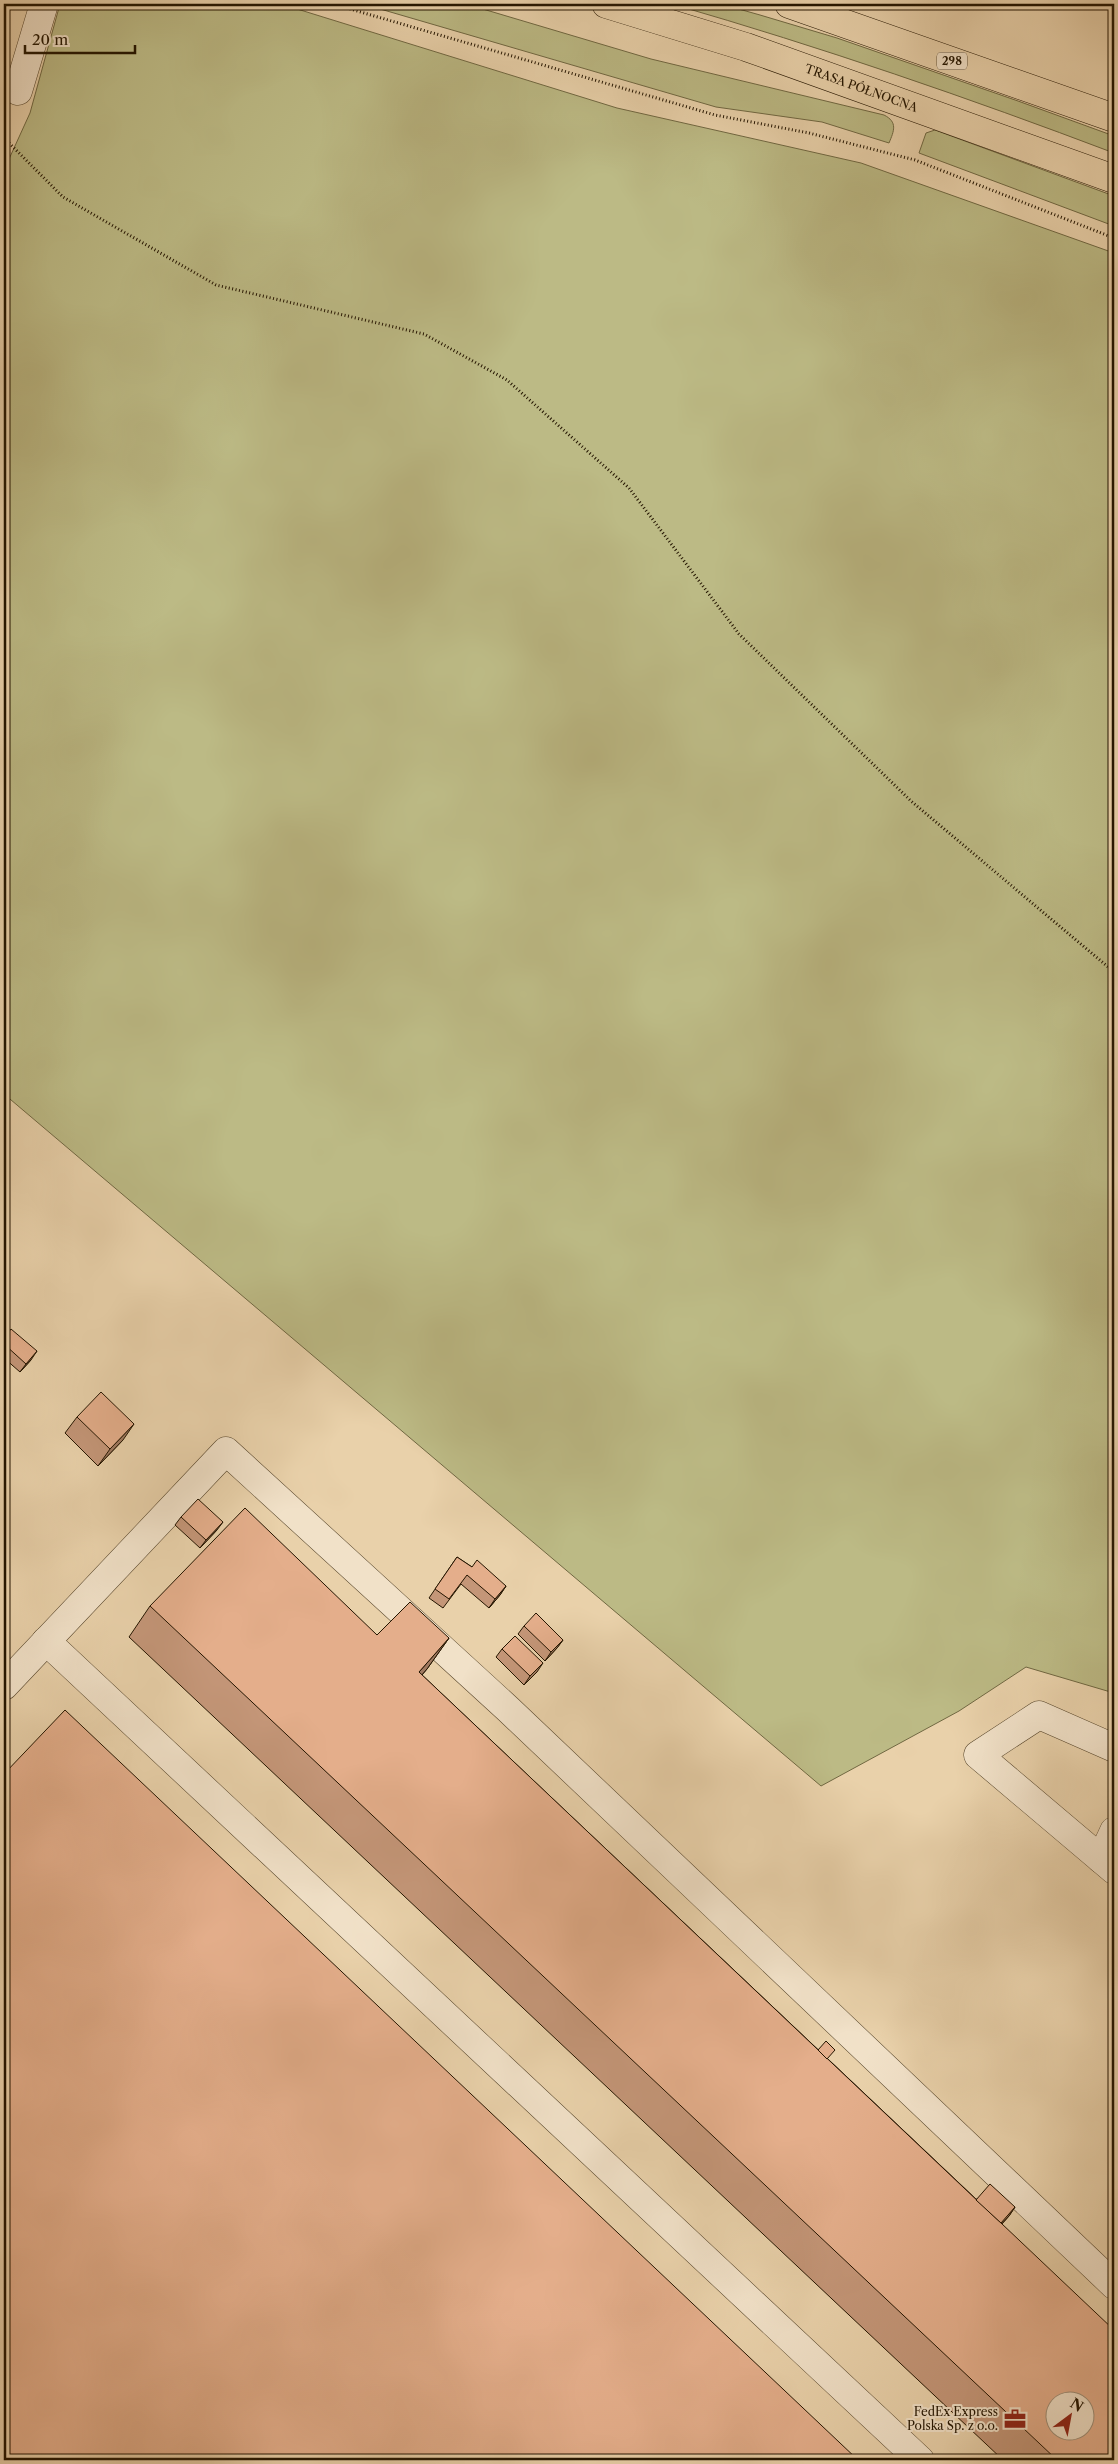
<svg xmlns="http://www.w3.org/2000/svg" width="1118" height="2464" viewBox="0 0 1118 2464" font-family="'Libre Caslon Text',serif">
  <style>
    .green { fill: #bcba85; stroke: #706842 }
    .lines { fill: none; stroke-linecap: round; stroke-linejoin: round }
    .minor-casing { stroke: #55442a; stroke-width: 29 }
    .major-casing { stroke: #241500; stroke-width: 29 }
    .path { stroke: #241500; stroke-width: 3; stroke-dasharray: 1 2.5; stroke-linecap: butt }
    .minor { stroke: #f1e1c8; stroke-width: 28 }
    .major { stroke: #e9d1aa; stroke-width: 28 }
    .wall { fill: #c49678; stroke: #241500 }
    .shaded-wall { fill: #a07a61; stroke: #241500 }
    .building { fill: #e4ae8b; stroke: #241500; fill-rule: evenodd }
    .labels { text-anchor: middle; stroke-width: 4; stroke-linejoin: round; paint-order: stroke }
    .shield { fill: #f1e1c8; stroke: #62523c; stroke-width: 1 }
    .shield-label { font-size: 11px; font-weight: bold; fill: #241500 }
    .street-label { font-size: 12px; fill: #241500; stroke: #f1e1c8 }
    .poi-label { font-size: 12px; fill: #241500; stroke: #f1e1c8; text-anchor: end }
  </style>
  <rect width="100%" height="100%" fill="#e9d1aa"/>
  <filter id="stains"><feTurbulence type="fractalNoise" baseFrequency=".004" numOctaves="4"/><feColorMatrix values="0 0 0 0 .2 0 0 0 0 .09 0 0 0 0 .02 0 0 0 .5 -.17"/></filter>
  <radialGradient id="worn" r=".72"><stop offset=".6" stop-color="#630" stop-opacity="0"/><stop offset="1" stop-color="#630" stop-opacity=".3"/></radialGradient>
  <!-- green -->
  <g class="green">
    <polygon points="4,4 8,4 8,65 4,90"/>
    <polygon points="60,4 281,4 617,108 861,163 1114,253 1114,1693 1026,1667 959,1711 821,1786 4,1094 4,170 30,113"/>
    <path d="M363,4H466L651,59L884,115C898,122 894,131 889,143L822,122L716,107Z"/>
    <path d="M672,4H721L760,15L837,38L1018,101L1114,136V153C969,98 821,47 672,4Z"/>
    <polygon points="935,130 1114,196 1114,226 919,153 926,133"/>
  </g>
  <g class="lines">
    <!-- minor casing -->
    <g class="minor-casing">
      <g id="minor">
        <polyline points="18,91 44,4"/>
        <polyline points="46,1641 920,2460"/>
        <polyline points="4,1686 226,1451 508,1709 1114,2285"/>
        <polyline points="1114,1748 1039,1715 978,1755 1114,1870"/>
        <polyline points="1101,1859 1114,1831"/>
      </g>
    </g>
    <!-- major casing -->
    <g class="major-casing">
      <g id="major">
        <path id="s1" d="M606,4L746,47L1114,179"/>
        <polyline points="789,4 1114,118"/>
      </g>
    </g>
    <!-- path -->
    <g class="path">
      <polyline points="333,4 715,115 809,133 915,160 1114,238"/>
      <polyline points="4,130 7,120"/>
      <polyline points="4,138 63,197 216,285 424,334 507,380 629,488 739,634 911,801 1114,972"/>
    </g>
    <!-- minor -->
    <use href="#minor" class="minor"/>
    <!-- major -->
    <use href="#major" class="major"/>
  </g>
  <!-- wall -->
  <g class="wall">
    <polygon points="4,1338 31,1360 20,1372 4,1358"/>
    <polygon points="77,1417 123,1440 98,1466 65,1433"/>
    <polygon points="181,1517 217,1530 200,1548 175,1525"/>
    <polygon points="457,1557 472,1567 506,1586 500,1595 489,1608 461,1584 443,1608 429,1598"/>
    <polygon points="150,1606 377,1635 449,1638 427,1669 422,1675 976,2199 1015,2207 1009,2216 1002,2224 1114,2460 1003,2460 129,1637"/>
    <polygon points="524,1626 563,1640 557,1648 545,1661 518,1634"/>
    <polygon points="502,1649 537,1672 524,1685 496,1657"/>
  </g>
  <!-- shaded-wall -->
  <g class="shaded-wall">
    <polygon points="37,1351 31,1360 20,1372 26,1364"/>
    <polygon points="134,1424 123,1440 98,1466 110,1449"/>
    <polygon points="223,1522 217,1530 200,1548 206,1540"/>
    <polygon points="506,1586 500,1595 489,1608 495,1599"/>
    <polygon points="449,1638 427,1669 397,1703 419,1672"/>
    <polygon points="563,1640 557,1648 545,1661 551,1652"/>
    <polygon points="543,1663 537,1672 524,1685 530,1676"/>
    <polygon points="1015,2207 1009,2216 982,2245 988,2236"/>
  </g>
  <!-- building -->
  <g class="building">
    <polygon points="11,1329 37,1351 26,1364 4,1344 4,1338"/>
    <polygon points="101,1392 134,1424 110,1449 77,1417"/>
    <polygon points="198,1499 223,1522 206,1540 181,1517"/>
    <path d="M245,1508L377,1635L410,1602L449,1638L419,1672L1114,2330V2460H1057L150,1606ZM1056,2402H1086V2432H1056Z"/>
    <polygon points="457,1557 472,1567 477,1560 506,1586 495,1599 467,1575 449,1599 435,1589"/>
    <polygon points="536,1613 563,1640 551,1652 524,1626"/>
    <polygon points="515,1636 543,1663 530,1676 502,1649"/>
    <polygon points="65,1710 858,2460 4,2460 4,1774"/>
    <polygon points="826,2041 835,2050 827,2059 818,2050"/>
    <polygon points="990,2184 1015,2207 1001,2223 976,2200"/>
  </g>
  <!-- icons -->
  <defs>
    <g id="office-bare" transform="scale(1.725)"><path d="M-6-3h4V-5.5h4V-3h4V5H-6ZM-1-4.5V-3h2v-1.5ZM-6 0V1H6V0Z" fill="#8f2418" stroke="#f1e1c8" stroke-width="2.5" paint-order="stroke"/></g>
  </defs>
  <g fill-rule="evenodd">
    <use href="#office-bare" x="1015" y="2419"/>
  </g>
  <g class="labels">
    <!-- shield labels -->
    <rect class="shield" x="937" y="52.5" width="30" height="17" rx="4"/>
    <g class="shield-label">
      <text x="952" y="65">298</text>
    </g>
    <!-- street labels -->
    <g class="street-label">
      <text dy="4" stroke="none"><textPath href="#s1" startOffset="269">TRASA PÓŁNOCNA</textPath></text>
    </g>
    <!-- poi labels -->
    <g class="poi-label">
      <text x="998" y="2416">FedEx Express<tspan x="998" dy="14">Polska Sp. z o.o.</tspan></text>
    </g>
  </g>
  <!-- margin -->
  <rect width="1118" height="2464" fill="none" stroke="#e9d1aa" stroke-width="20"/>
  <rect x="5" y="5" width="1108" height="2454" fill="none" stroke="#241500" stroke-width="2.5"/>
  <rect x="10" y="10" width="1098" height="2444" fill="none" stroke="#241500"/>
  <!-- north arrow -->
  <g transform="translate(1070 2416) rotate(32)"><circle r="24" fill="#f1e1c8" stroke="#9f8f78"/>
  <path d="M0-4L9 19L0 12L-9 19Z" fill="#8f2418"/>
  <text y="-8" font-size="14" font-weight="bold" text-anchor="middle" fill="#241500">N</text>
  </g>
  <!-- scale -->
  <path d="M25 45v8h110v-8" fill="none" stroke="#241500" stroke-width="2.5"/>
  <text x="32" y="45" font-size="15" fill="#241500" stroke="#f1e1c8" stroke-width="4" paint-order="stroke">20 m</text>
  <rect width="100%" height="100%" filter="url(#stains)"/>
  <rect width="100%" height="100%" fill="url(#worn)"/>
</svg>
